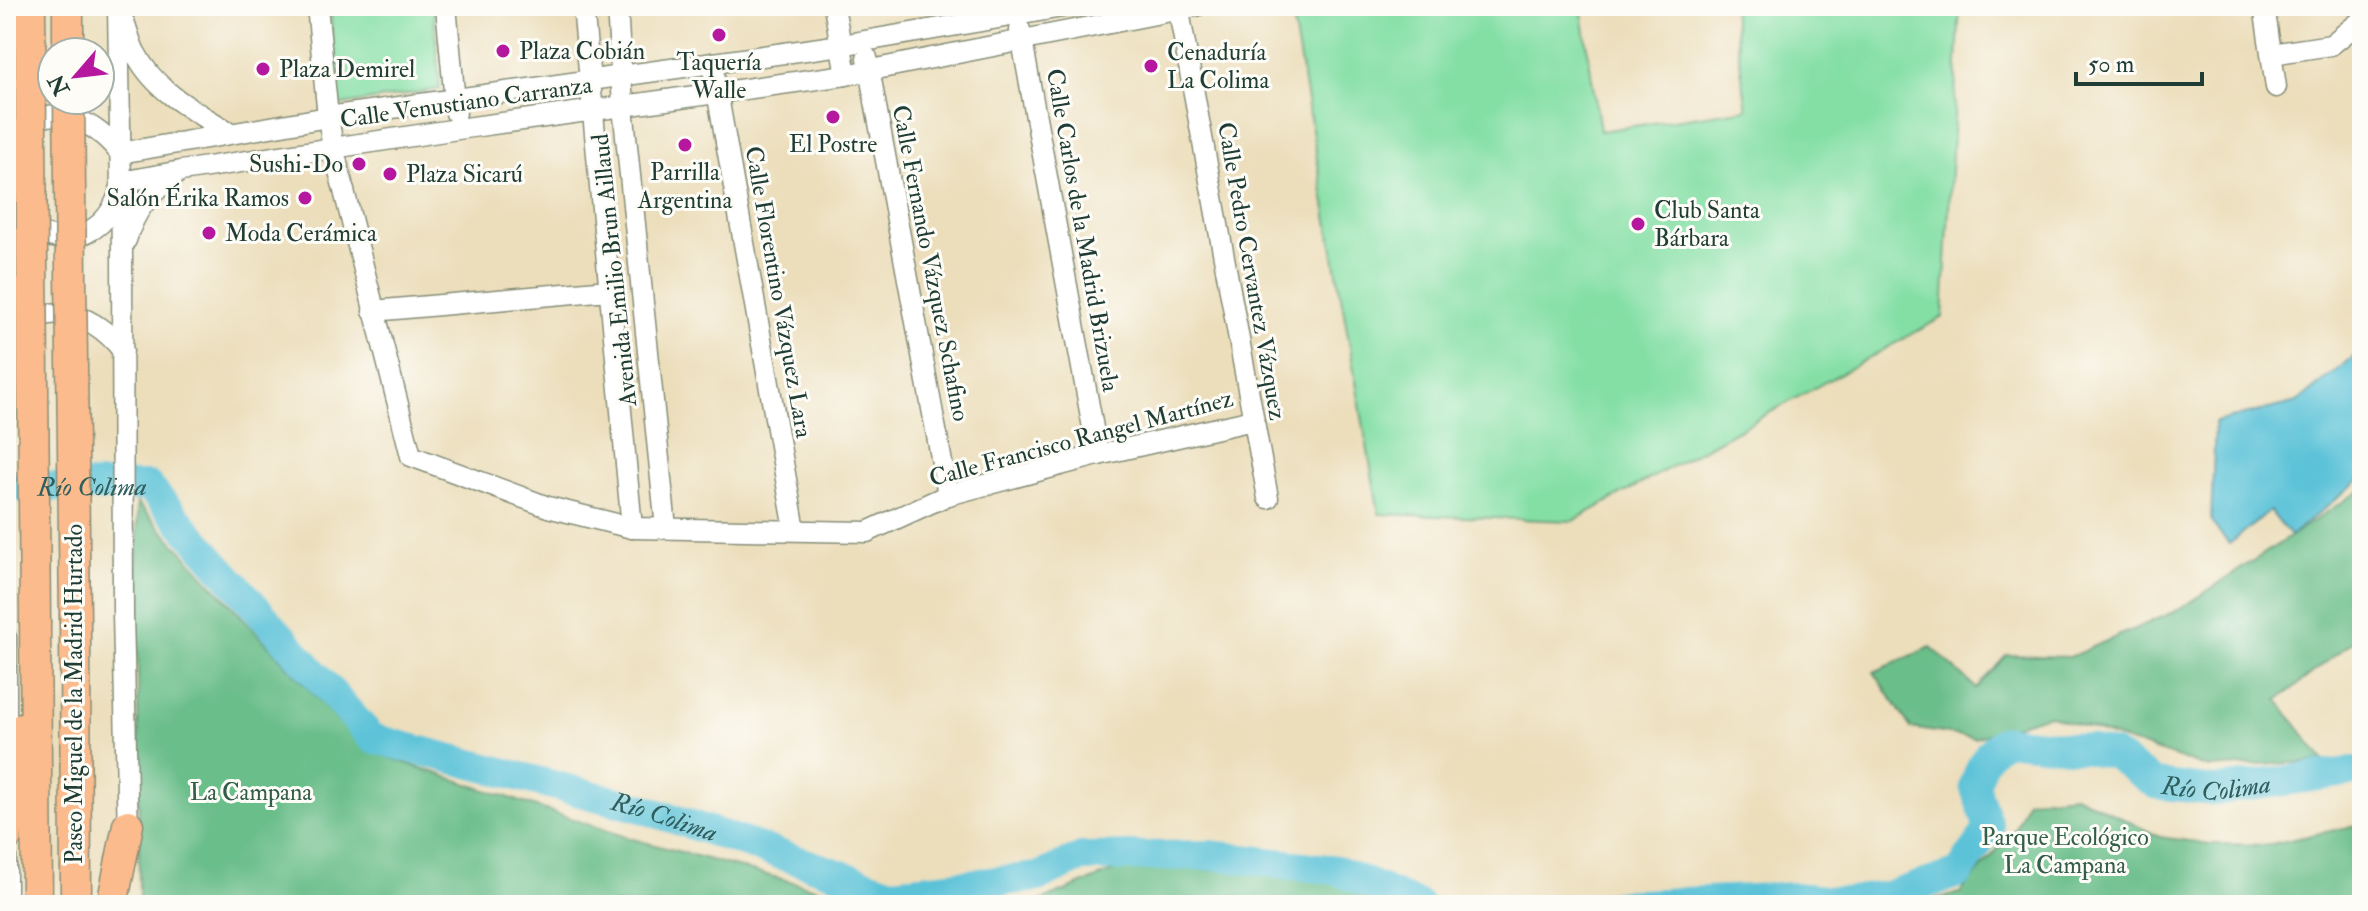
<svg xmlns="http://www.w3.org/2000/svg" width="2368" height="911" viewBox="0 0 2368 911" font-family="'IM FELL Double Pica',serif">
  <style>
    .green { fill: #84dfa5; stroke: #528e6c; stroke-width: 2 }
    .forest { fill: #6bbe8a; stroke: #457e5f; stroke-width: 2 }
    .water { fill: #5bc2d8; stroke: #3d8086; stroke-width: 2 }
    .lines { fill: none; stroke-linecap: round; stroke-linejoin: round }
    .river { stroke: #5bc2d8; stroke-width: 30 }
    .minor-casing { stroke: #868e78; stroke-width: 23 }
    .highway-casing { stroke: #868e78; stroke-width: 33 }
    .minor { stroke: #fff; stroke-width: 20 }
    .highway { stroke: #fbbb8c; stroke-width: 30 }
    .highway-bridge-casing { stroke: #868e78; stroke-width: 33; stroke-linecap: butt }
    .highway-bridge { stroke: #fbbb8c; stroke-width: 30 }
    .poi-dot { fill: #b5179e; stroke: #fdfcf7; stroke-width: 3 }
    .labels { text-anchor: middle; stroke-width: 6; stroke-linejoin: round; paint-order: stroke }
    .poi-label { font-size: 24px; fill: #1f3d34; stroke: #fdfcf7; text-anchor: start }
    .street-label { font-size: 24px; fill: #1f3d34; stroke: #fdfcf7 }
    .park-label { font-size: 24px; fill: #335d4b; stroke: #fdfcf7 }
    .water-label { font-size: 26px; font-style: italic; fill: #2e5e5d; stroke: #fdfcf7 }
  </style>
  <rect width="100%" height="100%" fill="#fdfcf7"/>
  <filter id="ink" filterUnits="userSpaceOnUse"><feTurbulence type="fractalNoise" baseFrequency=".0125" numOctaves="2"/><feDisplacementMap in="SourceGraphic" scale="16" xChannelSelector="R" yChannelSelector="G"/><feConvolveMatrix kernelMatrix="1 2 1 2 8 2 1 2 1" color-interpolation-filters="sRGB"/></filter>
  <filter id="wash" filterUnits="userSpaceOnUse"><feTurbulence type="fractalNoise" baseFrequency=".006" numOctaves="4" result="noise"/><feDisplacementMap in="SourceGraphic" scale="32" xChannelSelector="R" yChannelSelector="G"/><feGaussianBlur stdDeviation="1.8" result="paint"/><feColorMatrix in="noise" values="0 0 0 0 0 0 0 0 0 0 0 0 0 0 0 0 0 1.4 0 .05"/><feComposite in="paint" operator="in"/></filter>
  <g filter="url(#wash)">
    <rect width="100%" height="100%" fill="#ecdebb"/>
    <!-- green -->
    <g class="green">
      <polygon points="330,6 433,6 440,89 337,106"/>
      <polygon points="1306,6 1581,6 1600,131 1747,109 1732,6 1960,6 1943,317 1573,521 1379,514 1291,9"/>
    </g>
    <!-- forest -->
    <g class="forest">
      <polygon points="2362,489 2362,634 2278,700 2324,761 2209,768 2048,715 1975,738 1911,728 1874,672 1931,647 1976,688 2007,655 2070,657 2180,609"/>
      <polygon points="137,503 364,749 629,838 878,905 139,905"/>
      <polygon points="2075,795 2160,837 2210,844 2267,845 2362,824 2362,905 1911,905 1960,893 2015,829 2027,800"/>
      <polygon points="1131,864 1259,873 1353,885 1396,905 954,905 1038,902"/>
    </g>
    <!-- water -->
    <polygon class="water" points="2362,350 2362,478 2290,536 2270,511 2229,544 2211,522 2215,422 2297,402"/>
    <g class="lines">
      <!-- river -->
      <g class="river">
        <path id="s1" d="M6,487L148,486L372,738L641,808L892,892L1038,877L1082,857L1210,855L1336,870L1419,905"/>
        <path id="s2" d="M1617,905L1795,897L1843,902L1891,895L1959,873L1989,828L1974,785C1981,765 1986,750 2006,740L2088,749L2114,755L2155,784L2214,791L2362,770"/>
      </g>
    </g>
  </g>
  <g filter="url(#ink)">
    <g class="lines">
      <!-- minor casing -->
      <g class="minor-casing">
        <g id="minor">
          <polyline points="118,6 122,251 123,613 128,838"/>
          <polyline points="317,6 328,117 333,147 411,456 548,507 632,528 867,532 948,495 1098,455 1253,420"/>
          <polyline points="446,6 456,113"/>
          <polyline points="583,6 632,528"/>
          <polyline points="617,6 623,107 666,528"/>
          <polyline points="834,6 846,75"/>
          <polyline points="1178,6 1268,498"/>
          <polyline points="2264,6 2276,87"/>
          <path d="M124,22C128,31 130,43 135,52C154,91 195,112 231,133"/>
          <polyline points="1020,30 1098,455"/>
          <polyline points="2272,54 2331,45 2362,20"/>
          <polyline points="867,58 948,495"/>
          <path d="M6,62C20,76 33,81 52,85"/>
          <polyline points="712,63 795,530"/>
          <path d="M6,147C39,96 88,113 120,153"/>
          <polyline points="120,153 328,117 841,45 1068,6"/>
          <polyline points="121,182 181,171 458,129 846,75 1196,6"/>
          <path d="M6,208C41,252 104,248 120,190"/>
          <path d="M126,240C136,207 149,195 175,175"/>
          <polyline points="373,311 609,290"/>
          <path d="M6,351C35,295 89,307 123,351"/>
          <polyline points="6,638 6,754"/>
          <polyline points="6,855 6,905"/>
        </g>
      </g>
      <!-- highway casing -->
      <g class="highway-casing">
        <g id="highway">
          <polyline points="68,6 68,52"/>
          <polyline points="75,623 76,905"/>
          <polyline points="35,624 37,905"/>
          <polyline points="6,837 21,729"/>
          <polyline points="112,905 128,825"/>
        </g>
      </g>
      <!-- minor -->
      <use href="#minor" class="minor"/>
      <!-- highway -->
      <use href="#highway" class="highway"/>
      <!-- highway-bridge casing -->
      <g class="highway-bridge-casing">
        <g id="highway-bridge">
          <polyline points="30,6 35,624"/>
          <polyline points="69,100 75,623"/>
        </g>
      </g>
      <!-- highway-bridge -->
      <use href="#highway-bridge" class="highway-bridge"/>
    </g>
  </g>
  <!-- markers -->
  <g class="poi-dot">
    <circle cx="719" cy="35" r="8"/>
    <circle cx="503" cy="51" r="8"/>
    <circle cx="1151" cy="66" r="8"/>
    <circle cx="263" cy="69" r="8"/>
    <circle cx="833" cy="117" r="8"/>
    <circle cx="685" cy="145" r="8"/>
    <circle cx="359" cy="164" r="8"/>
    <circle cx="390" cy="174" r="8"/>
    <circle cx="305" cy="198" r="8"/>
    <circle cx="1638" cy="224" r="8"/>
    <circle cx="209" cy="233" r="8"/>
  </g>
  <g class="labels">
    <!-- poi labels -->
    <g class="poi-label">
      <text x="519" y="59">Plaza Cobián</text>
      <text x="1167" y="60">Cenaduría<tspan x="1167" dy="28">La Colima</tspan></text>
      <text x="719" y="70" text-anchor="middle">Taquería<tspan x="719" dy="28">Walle</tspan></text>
      <text x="279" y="77">Plaza Demirel</text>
      <text x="833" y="152" text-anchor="middle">El Postre</text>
      <text x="343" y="172" text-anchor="end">Sushi-Do</text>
      <text x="685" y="180" text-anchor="middle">Parrilla<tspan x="685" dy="28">Argentina</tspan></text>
      <text x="406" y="182">Plaza Sicarú</text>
      <text x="289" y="206" text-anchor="end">Salón Érika Ramos</text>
      <text x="1654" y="218">Club Santa<tspan x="1654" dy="28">Bárbara</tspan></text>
      <text x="225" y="241">Moda Cerámica</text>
    </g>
    <!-- street labels -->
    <g class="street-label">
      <text transform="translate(466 102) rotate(-8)" y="8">Calle Venustiano Carranza</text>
      <text transform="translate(1083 230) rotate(80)" y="8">Calle Carlos de la Madrid Brizuela</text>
      <text transform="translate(931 263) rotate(79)" y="8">Calle Fernando Vázquez Schafino</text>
      <text transform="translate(614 270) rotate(-96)" y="8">Avenida Emilio Brun Aillaud</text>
      <text transform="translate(1252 271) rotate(80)" y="8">Calle Pedro Cervantez Vázquez</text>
      <text transform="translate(779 292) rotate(80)" y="8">Calle Florentino Vázquez Lara</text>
      <text transform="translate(1081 438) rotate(-15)" y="8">Calle Francisco Rangel Martínez</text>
      <text transform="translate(74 694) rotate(-90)" y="8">Paseo Miguel de la Madrid Hurtado</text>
    </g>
    <!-- park labels -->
    <g class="park-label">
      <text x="251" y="800">La Campana</text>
      <text x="2065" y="845">Parque Ecológico<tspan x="2065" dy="28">La Campana</tspan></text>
    </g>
    <!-- water labels -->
    <g class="water-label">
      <text dy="9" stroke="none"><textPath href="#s1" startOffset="86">Río Colima</textPath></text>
      <text dy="9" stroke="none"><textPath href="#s2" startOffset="724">Río Colima</textPath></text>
      <text dy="9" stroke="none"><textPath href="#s1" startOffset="782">Río Colima</textPath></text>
    </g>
  </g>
  <!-- margin -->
  <rect width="2368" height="911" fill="none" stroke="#fdfcf7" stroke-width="32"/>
  <!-- north arrow -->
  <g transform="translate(76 76) rotate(242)"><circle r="38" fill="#fdfcf7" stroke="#a4b0a9" stroke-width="2"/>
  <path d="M0-6L14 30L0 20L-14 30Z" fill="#b5179e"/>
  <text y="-12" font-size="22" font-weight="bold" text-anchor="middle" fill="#1f3d34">N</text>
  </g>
  <!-- scale -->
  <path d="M2076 72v12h126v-12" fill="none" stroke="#1f3d34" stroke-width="4"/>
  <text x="2088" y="72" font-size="24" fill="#1f3d34" stroke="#fdfcf7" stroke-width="6" paint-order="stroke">50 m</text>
</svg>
